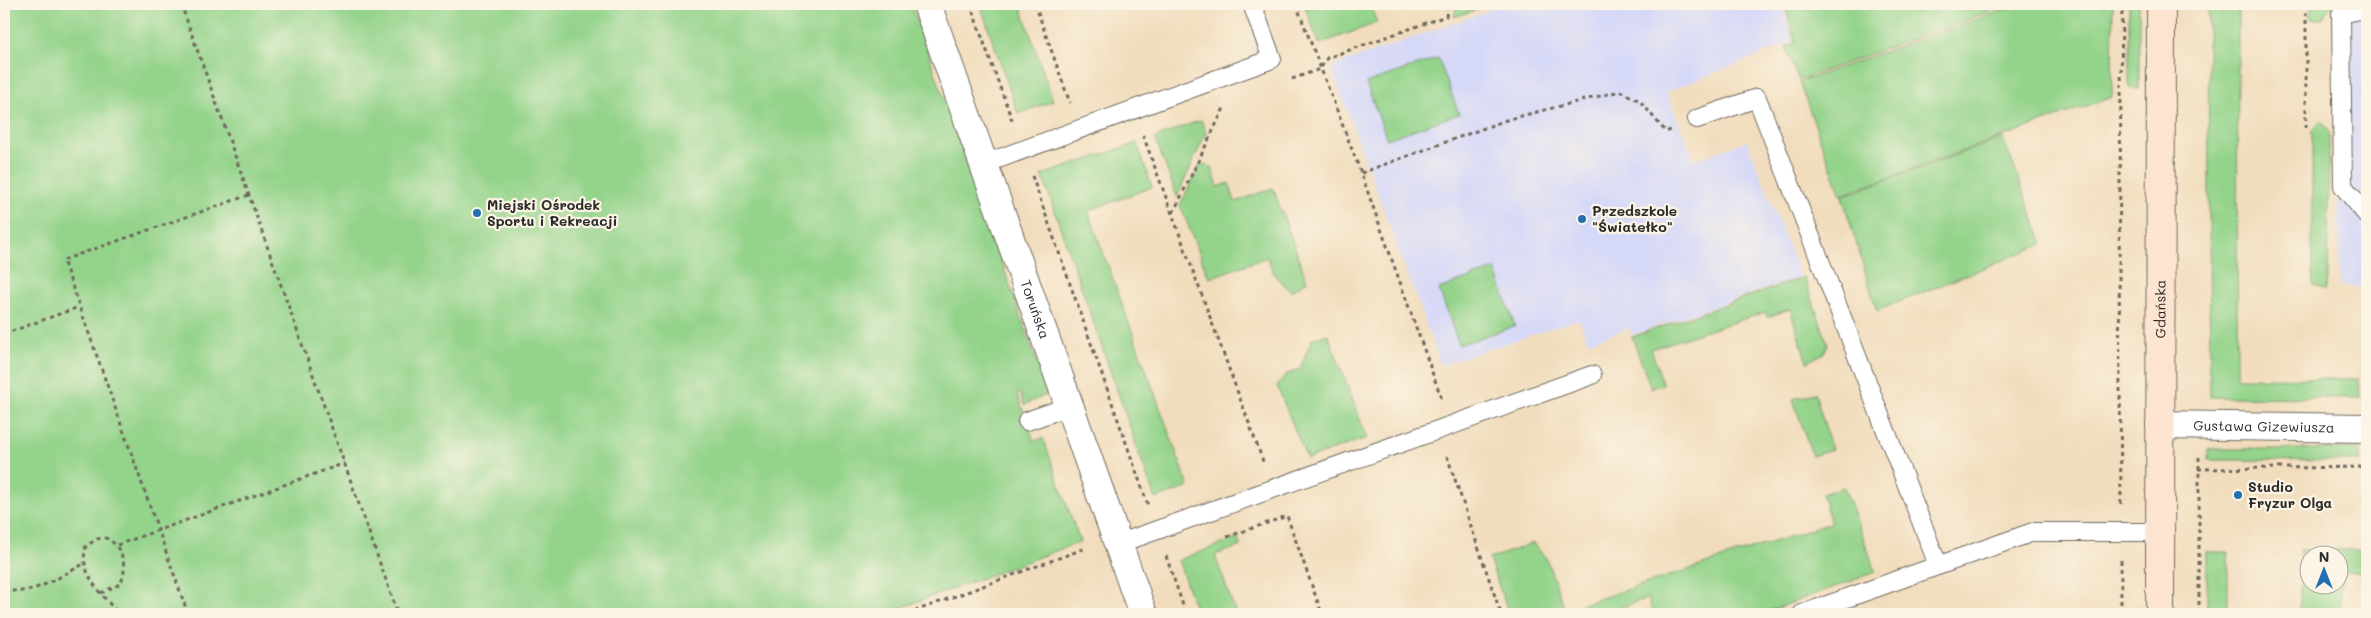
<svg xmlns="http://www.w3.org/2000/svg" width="2371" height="618" viewBox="0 0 2371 618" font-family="Mali,sans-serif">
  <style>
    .built { fill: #d6d8f8 }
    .green { fill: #93d38a; stroke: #5f7f5a; fill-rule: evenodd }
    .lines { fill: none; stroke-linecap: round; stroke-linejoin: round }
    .lane-casing { stroke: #70695e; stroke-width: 20 }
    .street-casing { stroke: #70695e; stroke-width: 30 }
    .secondary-casing { stroke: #70695e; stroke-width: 30 }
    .path { stroke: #70695e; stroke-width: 3; stroke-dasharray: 4 4; stroke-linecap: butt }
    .lane { stroke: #fff; stroke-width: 18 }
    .street { stroke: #fff; stroke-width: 28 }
    .secondary { stroke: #fde4d0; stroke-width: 28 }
    .poi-dot { fill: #1f6fb2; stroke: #fcf5e5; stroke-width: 2 }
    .labels { text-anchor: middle; stroke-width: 4.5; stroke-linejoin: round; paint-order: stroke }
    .poi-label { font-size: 14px; font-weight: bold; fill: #2b2b2b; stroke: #fcf5e5; text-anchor: start }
    .street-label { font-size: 14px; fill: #2b2b2b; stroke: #fcf5e5 }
  </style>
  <rect width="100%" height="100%" fill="#fcf5e5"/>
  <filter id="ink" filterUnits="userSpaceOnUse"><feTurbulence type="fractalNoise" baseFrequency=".02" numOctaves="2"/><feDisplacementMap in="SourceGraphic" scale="10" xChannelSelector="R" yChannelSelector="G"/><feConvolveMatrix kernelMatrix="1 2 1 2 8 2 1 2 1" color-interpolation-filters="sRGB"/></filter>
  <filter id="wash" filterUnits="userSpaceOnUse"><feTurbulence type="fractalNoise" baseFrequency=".0096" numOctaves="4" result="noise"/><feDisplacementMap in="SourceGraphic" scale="20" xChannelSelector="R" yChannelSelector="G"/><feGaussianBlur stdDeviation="1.12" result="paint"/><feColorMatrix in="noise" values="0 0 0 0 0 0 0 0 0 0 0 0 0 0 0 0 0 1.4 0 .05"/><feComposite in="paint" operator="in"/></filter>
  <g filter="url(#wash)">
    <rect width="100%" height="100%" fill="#f1ddbd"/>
    <!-- built -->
    <g class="built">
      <polygon points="1507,4 1783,4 1793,42 1666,92 1694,160 1747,141 1800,277 1632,335 1630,328 1588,342 1579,319 1441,365 1331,67"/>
      <polygon points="2338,4 2367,4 2367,287 2339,286"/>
    </g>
    <!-- green -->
    <g class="green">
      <polygon points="4,4 911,4 1048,394 1024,405 1020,393 1017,394 1034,441 1043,438 1080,542 884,614 4,614"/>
      <polygon points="991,4 1020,4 1053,101 1018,114 981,7"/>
      <polygon points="1304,4 1370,4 1377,23 1319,44"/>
      <polygon points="1457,4 1494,4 1454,17"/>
      <polygon points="1785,4 1802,4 1804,10 1820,4 2011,4 1798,80 1786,47 1795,43"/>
      <polygon points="2020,4 2113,4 2112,97 1841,195 1799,82"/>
      <polygon points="2129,4 2139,4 2139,89 2129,88"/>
      <polygon points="2208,4 2238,4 2237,378 2359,379 2360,398 2210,397"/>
      <polygon points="2311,4 2336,4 2326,11 2323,19 2311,19"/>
      <polygon points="1438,58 1459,114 1387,139 1366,83"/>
      <polygon points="1201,120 1206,133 1177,197 1155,138"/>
      <polygon points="2321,120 2329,132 2328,281 2325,291 2313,284 2312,265 2312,130"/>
      <polygon points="2003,138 2043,244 1877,311 1842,196"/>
      <polygon points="1137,143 1152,187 1088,211 1189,487 1155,499 1042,175"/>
      <polygon points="1201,163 1212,168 1218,187 1229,183 1235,202 1273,188 1307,281 1291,291 1275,276 1267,257 1209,278 1180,205"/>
      <polygon points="1495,269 1515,326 1459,345 1439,289"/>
      <polygon points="1804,277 1828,344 1824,353 1807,362 1790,309 1767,317 1765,312 1651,349 1663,384 1651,388 1632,337"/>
      <polygon points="1328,334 1367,438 1307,459 1277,386 1285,375 1300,369 1312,339"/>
      <polygon points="1815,393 1832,450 1812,456 1793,399"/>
      <polygon points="2208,449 2361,449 2360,461 2208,460"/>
      <polygon points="1844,487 1876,572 1761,614 1654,614 1647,598 1604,614 1509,614 1489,559 1533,543 1546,558 1565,610 1831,523 1822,494"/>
      <polygon points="1238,538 1241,546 1215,555 1236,614 1197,614 1178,560"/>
      <path d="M2300,550H2360V572H2341V614H2300ZM2308,556H2338V586H2308Z"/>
      <rect x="2207" y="552" width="21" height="62"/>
    </g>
  </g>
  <g filter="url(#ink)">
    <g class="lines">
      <!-- lane casing -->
      <g class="lane-casing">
        <g id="lane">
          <polyline points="2367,8 2341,14 2343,186 2367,215"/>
          <polyline points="1697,119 1757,98 1938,565"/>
          <polyline points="984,164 1272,59 1252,4"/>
          <polyline points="1027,421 1070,406"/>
          <polyline points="1118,544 1592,375"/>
          <polyline points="1802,614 2033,532 2160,532"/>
        </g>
      </g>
      <!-- street casing -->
      <g class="street-casing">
        <g id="street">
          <path id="s1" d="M927,4L1143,614"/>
          <path id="s2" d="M2160,425L2367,428"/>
        </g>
      </g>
      <!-- secondary casing -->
      <g class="secondary-casing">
        <g id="secondary">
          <path id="s3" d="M2160,614L2161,4"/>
        </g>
      </g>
      <!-- path -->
      <g class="path">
        <polyline points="181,4 398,614"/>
        <polyline points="970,4 1013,123"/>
        <polyline points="1035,4 1070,103"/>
        <polyline points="1296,4 1361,173 1442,400"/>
        <polyline points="2306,4 2306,132"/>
        <polyline points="1292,79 1320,69 1327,58 1446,16 1448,4"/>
        <polyline points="1143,135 1264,464"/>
        <polyline points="1361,173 1509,119 1620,91 1640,101 1666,132 1673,129"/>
        <polyline points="1032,176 1148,505"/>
        <polyline points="1173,213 1225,106"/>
        <polyline points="4,334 79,307"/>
        <polyline points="1447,456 1501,614"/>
        <polyline points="2199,457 2199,614"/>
        <polyline points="2198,469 2367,467"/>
        <polyline points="2121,504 2119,268 2122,4"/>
        <polyline points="1227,537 1287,516 1322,614"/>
        <polyline points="117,545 345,463"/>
        <polyline points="1166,556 1186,614"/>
        <polyline points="2121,560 2121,614"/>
        <path d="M4,589C32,598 59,576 84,564"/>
        <path d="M101,593L120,584C129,569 122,545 106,538L97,539L86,546C78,573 102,595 119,614"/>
        <polyline points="188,614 63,260 249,195"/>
        <polyline points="907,614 1086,548"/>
      </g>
      <!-- lane -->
      <use href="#lane" class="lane"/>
      <!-- street -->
      <use href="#street" class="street"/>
      <!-- secondary -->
      <use href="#secondary" class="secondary"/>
    </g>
  </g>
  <!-- markers -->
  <g class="poi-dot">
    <circle cx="477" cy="213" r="5"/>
    <circle cx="1582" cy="219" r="5"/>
    <circle cx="2238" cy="495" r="5"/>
  </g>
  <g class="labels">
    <!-- poi labels -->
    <g class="poi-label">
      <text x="487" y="210">Miejski Ośrodek<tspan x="487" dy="16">Sportu i Rekreacji</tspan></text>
      <text x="1592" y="216">Przedszkole<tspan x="1592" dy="16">"Światełko"</tspan></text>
      <text x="2248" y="492">Studio<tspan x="2248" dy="16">Fryzur Olga</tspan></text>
    </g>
    <!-- street labels -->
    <g class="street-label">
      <text dy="5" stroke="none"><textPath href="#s1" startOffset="324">Toruńska</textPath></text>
      <text dy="5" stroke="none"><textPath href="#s3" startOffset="305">Gdańska</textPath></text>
      <text dy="5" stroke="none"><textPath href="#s2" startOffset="104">Gustawa Gizewiusza</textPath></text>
    </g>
  </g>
  <!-- margin -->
  <rect width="2371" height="618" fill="none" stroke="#fcf5e5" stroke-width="20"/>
  <!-- north arrow -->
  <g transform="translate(2324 570)"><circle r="24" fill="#fcf5e5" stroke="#a8a49b"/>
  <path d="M0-4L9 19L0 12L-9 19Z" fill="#1f6fb2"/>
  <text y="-8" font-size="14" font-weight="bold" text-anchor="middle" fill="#2b2b2b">N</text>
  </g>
</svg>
